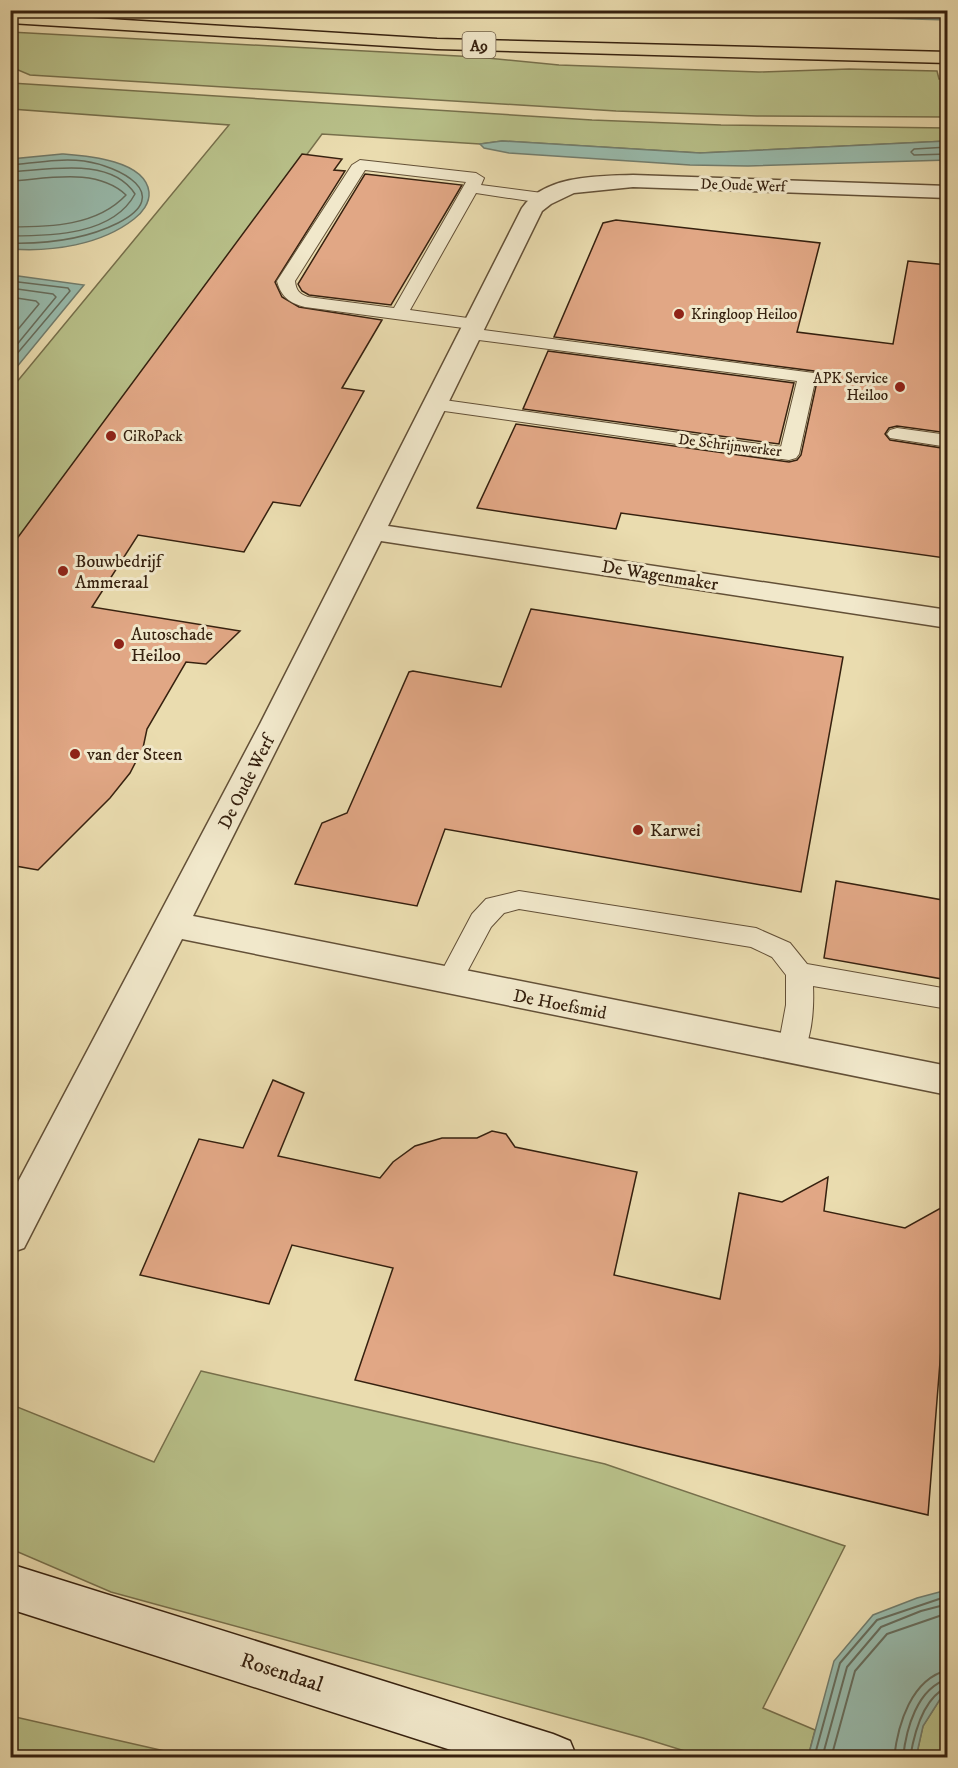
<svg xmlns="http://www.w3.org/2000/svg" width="958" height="1768" viewBox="0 0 958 1768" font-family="'IM FELL DW Pica',serif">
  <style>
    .green { fill: #b8c089; stroke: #77704c; stroke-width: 1.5 }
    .water { fill: #98bbad; stroke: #717d6e; stroke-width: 1.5 }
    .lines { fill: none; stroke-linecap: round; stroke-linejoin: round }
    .shore-far1 { stroke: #676e5e; stroke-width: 1.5 }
    .shore { stroke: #676e5e; stroke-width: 2 }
    .building { fill: #e1a785; stroke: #36210f; stroke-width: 1.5 }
    .lane-casing { stroke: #635037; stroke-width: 2 }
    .street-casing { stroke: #635037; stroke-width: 3 }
    .secondary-casing { stroke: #36210f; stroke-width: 3 }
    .highway-casing { stroke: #36210f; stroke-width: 3 }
    .lane { fill: #f1e8cb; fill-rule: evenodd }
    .street { fill: #f1e8cb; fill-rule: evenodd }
    .secondary { fill: #f1e8cb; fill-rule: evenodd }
    .highway { fill: #eadcaf; fill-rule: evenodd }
    .poi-dot { fill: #8f2418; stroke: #f1e8cb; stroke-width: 2 }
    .labels { text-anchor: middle; stroke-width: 6; stroke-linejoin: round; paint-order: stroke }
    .far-street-label { font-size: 15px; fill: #36210f; stroke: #f1e8cb }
    .far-poi-label { font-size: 15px; fill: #36210f; stroke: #f1e8cb; text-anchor: start }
    .shield { fill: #f1e8cb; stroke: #6e5d47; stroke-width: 1.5 }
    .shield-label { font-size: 16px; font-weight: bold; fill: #36210f }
    .poi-label { font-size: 18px; fill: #36210f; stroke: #f1e8cb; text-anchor: start }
    .street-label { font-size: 18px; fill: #36210f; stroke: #f1e8cb }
    .near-street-label { font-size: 21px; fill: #36210f; stroke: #f1e8cb }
  </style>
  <rect width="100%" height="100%" fill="#eadcaf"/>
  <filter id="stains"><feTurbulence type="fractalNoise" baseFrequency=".00333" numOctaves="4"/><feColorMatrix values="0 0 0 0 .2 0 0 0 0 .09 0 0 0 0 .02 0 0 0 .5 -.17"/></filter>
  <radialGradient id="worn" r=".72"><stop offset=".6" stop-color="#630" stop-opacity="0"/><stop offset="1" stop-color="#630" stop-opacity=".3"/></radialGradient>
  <!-- green -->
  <g class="green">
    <polygon points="10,32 477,57 559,65 759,72 849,69 937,71 939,79 947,79 947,117 757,116 616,111 30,75 11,67"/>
    <polygon points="11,83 592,120 721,125 947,128 947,141 700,153 502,141 480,144 322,134 186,318 11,548 11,389 229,125 11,109"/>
    <polygon points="201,1371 605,1464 845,1546 763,1708 815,1730 808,1757 704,1757 643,1738 111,1592 11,1549 10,1404 154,1462"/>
    <polygon points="947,1692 947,1757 916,1758 923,1726 944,1693"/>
    <polygon points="10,1716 11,1716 191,1757 11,1757"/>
  </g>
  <!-- water -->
  <g class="water">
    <polygon points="624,11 947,17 948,20"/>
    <polygon points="502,141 700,153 947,141 948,160 748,166 690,165 509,153 484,148 480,144"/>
    <path d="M62,154C87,156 145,160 149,192C150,203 142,213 134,219C101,245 52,252 11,249V159Z"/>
    <polygon points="11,275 84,285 16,368 11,367"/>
    <polygon points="947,1590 947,1692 944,1693 923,1726 916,1757 808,1757 834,1661 873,1615 917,1598"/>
  </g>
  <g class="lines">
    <!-- shore-far1 -->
    <g class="shore-far1">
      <polyline points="948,147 914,149 911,152 914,155 948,154"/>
      <path d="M10,165C34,163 59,158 84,161C119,166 175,194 118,223C84,240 47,244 10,243"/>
      <path d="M10,172C48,170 111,156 135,194C113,235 52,236 10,236"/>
      <path d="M10,181C47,179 96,167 126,195C97,226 50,227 10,227"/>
      <polyline points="10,281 68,288 70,291 10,362"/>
      <polyline points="10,288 53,294 56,297 10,353"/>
      <polyline points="10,297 36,301 39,304 10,339"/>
    </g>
    <!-- shore -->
    <g class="shore">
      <polyline points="814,1758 840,1663 877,1620 948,1596"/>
      <polyline points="822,1758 847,1667 881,1627 921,1611 948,1604"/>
      <polyline points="831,1758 855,1671 887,1634 948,1613"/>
      <path d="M894,1758C898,1724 911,1679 948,1670"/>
      <path d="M903,1758C906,1729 917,1688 948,1679"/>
      <path d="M910,1758C914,1734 923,1697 948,1687"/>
    </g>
  </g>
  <!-- building -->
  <g class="building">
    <polygon points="302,154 342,159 334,170 345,171 275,282 282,297 299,307 382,320 342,388 364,391 300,506 273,502 244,552 138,535 92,607 240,631 206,664 186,662 147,729 143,748 130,773 110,798 38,870 10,865 10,548"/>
    <polygon points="365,174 462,185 391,305 309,295 302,291 298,284"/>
    <polygon points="616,220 820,243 797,332 893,344 908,261 948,265 948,433 897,426 889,428 885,434 890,440 948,449 948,537 945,558 621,513 616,529 477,508 516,424 789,462 797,460 801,455 818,377 814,371 554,337 603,223"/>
    <polygon points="548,351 794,383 779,444 523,409"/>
    <polygon points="531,609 843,657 801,892 445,829 417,906 295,884 322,823 347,813 409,672 413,671 501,687"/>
    <polygon points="836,881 948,901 948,980 824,958"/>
    <polygon points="273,1080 304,1093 278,1156 380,1178 393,1162 415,1146 442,1138 477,1138 492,1131 506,1134 515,1147 637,1172 614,1275 720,1299 739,1193 782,1202 828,1177 824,1211 905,1228 948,1204 948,1312 944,1311 928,1515 355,1380 393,1268 292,1245 269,1304 140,1275 199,1139 243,1148"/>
  </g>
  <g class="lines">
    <!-- lane casing -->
    <g class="lane-casing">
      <g id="lane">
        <path d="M360,160L476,173L484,178L481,185L542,193L550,198L542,203L476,193L410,310L482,320L485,324L482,328L476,329L814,373L816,377L799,454L796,458L789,460L430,409L428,405L430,401L437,399L781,447L797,381L471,339L465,338L462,334L465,330L471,329L305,307C290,303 281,297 277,281L352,165ZM365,170L466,182L394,308L308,297C299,294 296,290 295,281Z"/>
        <polygon points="897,428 948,435 948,447 890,438 887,434 890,430"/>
        <path d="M519,891L756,928L790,943L807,964L948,989V1009L813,986C814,1008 812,1036 802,1056L792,1059L782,1056L778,1048L786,1005V975L772,957L751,947L519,909L504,913L491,927L458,989L449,992L440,989L436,982L472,914L486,899Z"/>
      </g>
    </g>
    <!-- street casing -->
    <g class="street-casing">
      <g id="street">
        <polygon points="938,10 948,10 948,16"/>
        <path d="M633,175L948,186V198L633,187L574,193L551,204L542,211L388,526L948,610V628L381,541L193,916L948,1066V1095L182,939L24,1248L10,1253V1197L260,724L522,208C545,175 598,176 633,175Z"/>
      </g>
    </g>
    <!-- secondary casing -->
    <g class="secondary-casing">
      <polygon id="secondary" points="10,1564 553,1734 570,1741 577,1758 476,1758 10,1609"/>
    </g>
    <!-- highway casing -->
    <g class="highway-casing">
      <polygon id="highway" points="10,13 437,39 948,52 948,63 437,49 10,23"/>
    </g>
    <!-- lane -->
    <use href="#lane" class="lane"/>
    <!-- street -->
    <use href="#street" class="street"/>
    <!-- secondary -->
    <use href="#secondary" class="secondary"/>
    <!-- highway -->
    <use href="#highway" class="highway"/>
  </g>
  <!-- markers -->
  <g class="poi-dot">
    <circle cx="679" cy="314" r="6"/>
    <circle cx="900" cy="387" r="6"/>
    <circle cx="111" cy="436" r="6"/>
    <circle cx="63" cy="571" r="6"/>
    <circle cx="119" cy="644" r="6"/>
    <circle cx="75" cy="754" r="6"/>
    <circle cx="638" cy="830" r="6"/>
  </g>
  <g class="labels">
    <!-- far-street labels -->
    <g class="far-street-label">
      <text transform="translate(743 185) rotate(2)" y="5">De Oude Werf</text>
      <text transform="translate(730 445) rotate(7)" y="5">De Schrijnwerker</text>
    </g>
    <!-- far-poi labels -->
    <g class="far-poi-label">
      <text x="691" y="319">Kringloop Heiloo</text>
      <text x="888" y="383" text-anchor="end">APK Service<tspan x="888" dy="17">Heiloo</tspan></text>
      <text x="123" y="441">CiRoPack</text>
    </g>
    <!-- shield labels -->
    <rect class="shield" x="462.5" y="32" width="33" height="26" rx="4.5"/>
    <g class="shield-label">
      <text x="479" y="51">A9</text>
    </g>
    <!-- poi labels -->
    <g class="poi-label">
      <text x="75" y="567">Bouwbedrijf<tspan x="75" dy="21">Ammeraal</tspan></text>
      <text x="131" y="640">Autoschade<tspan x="131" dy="21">Heiloo</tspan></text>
      <text x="87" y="760">van der Steen</text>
      <text x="650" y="836">Karwei</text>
    </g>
    <!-- street labels -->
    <g class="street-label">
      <text transform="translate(660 575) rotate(9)" y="6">De Wagenmaker</text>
      <text transform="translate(246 782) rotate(-63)" y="6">De Oude Werf</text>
      <text transform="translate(560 1004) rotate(11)" y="6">De Hoefsmid</text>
    </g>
    <!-- near-street labels -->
    <g class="near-street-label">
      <text transform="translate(282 1672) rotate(18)" y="7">Rosendaal</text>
    </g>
  </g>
  <!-- margin -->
  <rect width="958" height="1768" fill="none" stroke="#eadcaf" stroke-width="36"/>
  <rect x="12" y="12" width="934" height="1744" fill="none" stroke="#36210f" stroke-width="3"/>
  <rect x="18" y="18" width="922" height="1732" fill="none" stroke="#36210f" stroke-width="1.5"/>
  <rect width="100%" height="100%" filter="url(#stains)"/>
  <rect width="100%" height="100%" fill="url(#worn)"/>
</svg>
